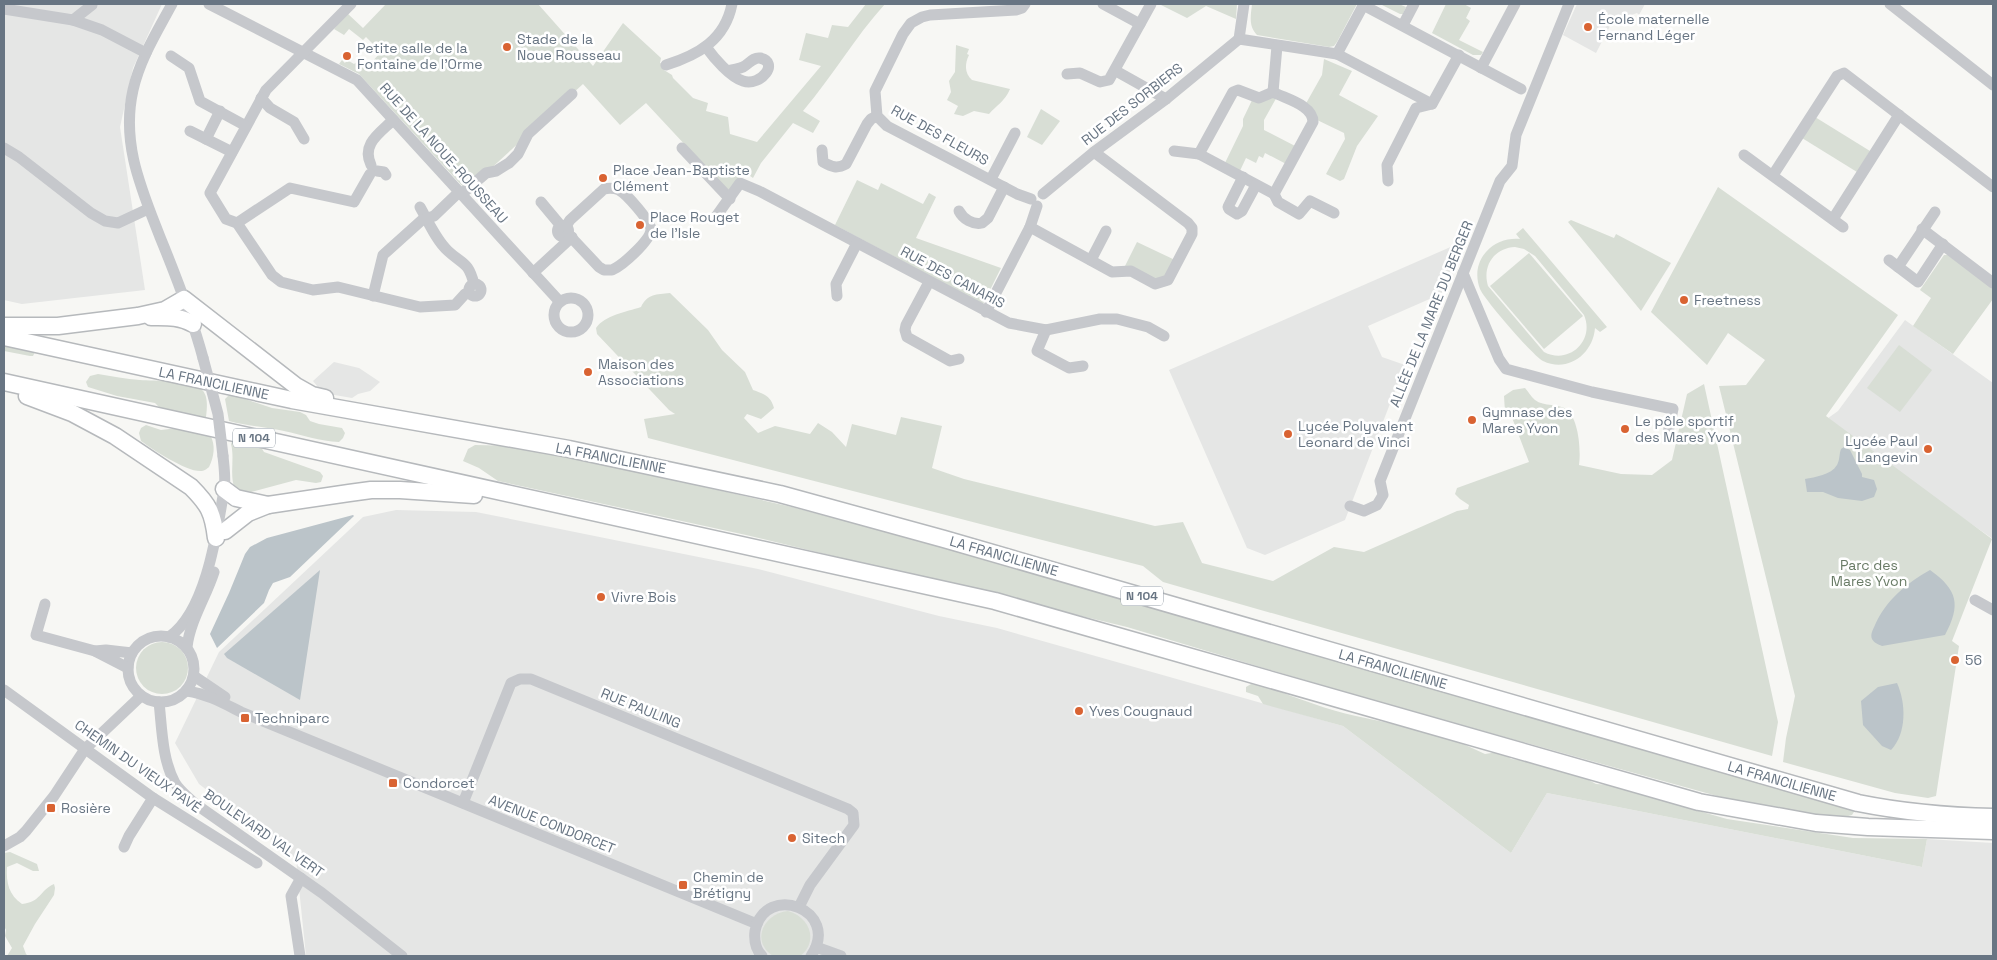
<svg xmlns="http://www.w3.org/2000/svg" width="1997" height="960" viewBox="0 0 1997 960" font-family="'Space Grotesk',sans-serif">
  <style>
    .built { fill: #e5e6e5 }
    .green { fill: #d8ded5; fill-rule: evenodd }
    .water { fill: #bbc4c9 }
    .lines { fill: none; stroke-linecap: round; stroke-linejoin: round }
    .highway-casing { stroke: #b6b9bc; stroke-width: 19 }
    .minor { stroke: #c6c8cc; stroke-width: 11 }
    .highway { stroke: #fff; stroke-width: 16 }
    .minor-bridge { stroke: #c6c8cc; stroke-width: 11 }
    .poi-dot { fill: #d96332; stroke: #fff; stroke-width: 2 }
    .labels { text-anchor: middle; stroke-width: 5; stroke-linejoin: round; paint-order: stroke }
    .shield { fill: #fff; stroke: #959ea8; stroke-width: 1 }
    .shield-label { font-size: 12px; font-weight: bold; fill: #687583 }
    .poi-label { font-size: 14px; fill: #687583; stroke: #fff; text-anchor: start }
    .street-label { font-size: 14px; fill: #687583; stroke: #fff }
    .park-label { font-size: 14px; fill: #697b66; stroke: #fff }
  </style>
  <rect width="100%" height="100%" fill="#f7f7f4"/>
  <!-- built -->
  <g class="built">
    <polygon points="4,4 162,4 133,68 120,127 145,290 22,304 4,300"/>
    <polygon points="1577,4 1645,4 1639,15 1637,13 1612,22 1596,53 1563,35"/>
    <polygon points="1462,242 1441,294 1368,326 1382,357 1405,365 1345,520 1265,555 1247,548 1169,370"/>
    <polygon points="1905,320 1993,383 1993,539 1824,421 1838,411"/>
    <polygon points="334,362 359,368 380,382 370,391 358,394 352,398 323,393 313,381"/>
    <polygon points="396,510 476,512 758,569 939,616 997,628 1343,726 1511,853 1547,793 1922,867 1927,839 1993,843 1993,956 306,956 296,859 199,784 175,743 219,652 363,517"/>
  </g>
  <!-- green -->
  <g class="green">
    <path d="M386,4H538L593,66L623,23L661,58L660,63L666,65L664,70L672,75L673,78L693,98L708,103L706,111L728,117L730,134L757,142L821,66L799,60L806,33L828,38L832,25L848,27L866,4H885C855,37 832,77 803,111L820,121L813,133L793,123L761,163L753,178L743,171L729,192L646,103L620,125L583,84L486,173L463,187L359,74L339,64L342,60L345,63L347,60L354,64L362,58L369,65L381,52L366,37L363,40L349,29L344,35L334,29L347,13L363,28Z"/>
    <polygon points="1159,4 1237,4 1236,19 1206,6 1187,18"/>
    <path d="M1252,4H1357L1337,42L1334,46L1329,47L1257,35C1248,26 1251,15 1252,4Z"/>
    <polygon points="1380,4 1399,4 1406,7 1403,14 1400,14"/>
    <polygon points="1446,4 1464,4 1471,8 1466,18 1470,21 1459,40 1483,52 1481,55 1473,55 1432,33"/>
    <path d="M956,45L969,49L967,54L969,55C965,63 964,73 972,80L1010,89C1005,101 997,105 989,114L974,111L963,116L954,114L958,106L947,100L951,92L949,81L955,72Z"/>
    <polygon points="1324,59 1352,71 1339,95 1378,116 1357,146 1344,179 1340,181 1326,174 1345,139 1344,133 1313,118 1304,107 1322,75"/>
    <polygon points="1278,95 1264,120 1264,130 1299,148 1290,166 1265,153 1263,158 1259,156 1256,163 1246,158 1238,175 1223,167 1243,126 1243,119 1254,96"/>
    <polygon points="1041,109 1060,121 1042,145 1027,137"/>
    <polygon points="1815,117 1870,151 1857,172 1802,138"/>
    <polygon points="857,180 878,190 881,183 923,204 929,193 936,197 916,238 1001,268 983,304 835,225"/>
    <polygon points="1718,187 1898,315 1826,416 1992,539 1952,641 1959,646 1936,796 1928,798 1895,793 1783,762 1786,738 1795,696 1719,386 1746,385 1765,360 1728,333 1707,365 1651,312"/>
    <polygon points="1571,220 1614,238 1616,234 1671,263 1641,311 1568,222"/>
    <path d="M1523,228L1607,327L1600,332L1595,328C1593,354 1568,373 1543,361C1534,357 1484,299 1480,289C1475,276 1477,262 1486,252C1495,242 1507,238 1520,239L1516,234ZM1515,247L1524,249L1535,256L1584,315C1595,341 1569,365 1544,352L1488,286C1482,266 1494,248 1515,247Z"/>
    <polygon points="1137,242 1175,260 1162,281 1124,268"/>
    <polygon points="1529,253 1583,316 1544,349 1490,286"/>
    <polygon points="1944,255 1948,255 1993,288 1993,299 1953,354 1913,326 1931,298 1920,290"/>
    <path d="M670,293L708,330L722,350L745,372L753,390C764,394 771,396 774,408L761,419L747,414L744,418L758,433L775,426L810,434L818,423L832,432L846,447L852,424L896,435L901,417L942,426L932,468L964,479L1155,526L1183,522L1202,563L1273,581L1334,547L1364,552L1457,511L1468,509L1469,505L1460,499L1455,494L1457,488L1529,462L1511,415L1505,412L1504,396L1513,390L1525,388C1528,391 1531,397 1535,400C1544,407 1559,403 1567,410C1579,420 1581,451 1579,465L1621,474L1652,475L1672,460L1687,394L1704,384L1778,722L1772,756L1163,582L1143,566L648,438L644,419L675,414L669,410L597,334L596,328C605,315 626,312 641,307C648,293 656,295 670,293Z"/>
    <polygon points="4,340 35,352 33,356 30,356 4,351"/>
    <polygon points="1899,345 1932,370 1900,412 1867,388"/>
    <path d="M98,374C112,376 126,379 140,380C154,381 191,380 201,389C209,395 207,409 206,418L160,408L155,403L117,396L88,387L86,382L90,376Z"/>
    <path d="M230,394L272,408L300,412L306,415L310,421L319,424L342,428L345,433L343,438L339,442C320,441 302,435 284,431C266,427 247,426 229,421L225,399Z"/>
    <path d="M146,425L161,430L178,428L210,435C216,445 214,457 209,467C208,468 204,471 202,471C188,473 152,449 141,441L139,433L141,428Z"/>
    <path d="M233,440L261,447L264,452L320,472L323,476L321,482L316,483L296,480L251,492L235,490C229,474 235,459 231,444Z"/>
    <polygon points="475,445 517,446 617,467 792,507 940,546 1857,807 1852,815 1841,818 1753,806 1361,697 1127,627 746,535 498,481 479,468 463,461 468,449"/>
    <circle cx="162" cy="668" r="26"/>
    <path d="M1251,684L1261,685C1292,696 1324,709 1356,716C1389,723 1421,730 1454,738L1461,743L1485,754L1504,751L1511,759L1530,761L1572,771L1596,784L1627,786L1643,795L1727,819L1853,838L1927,839L1922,867L1547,793L1511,853L1343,726L1263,704L1258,696L1246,692V687Z"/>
    <path d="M10,852L37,864L39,871H33L17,863L7,867C6,883 9,895 22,904C41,902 39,891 54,884L55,888L54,895L35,924L23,946L26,954L28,956H7L12,948L5,936L6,930L4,926V853Z"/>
    <path d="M788,911C810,917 819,942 800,956H773C750,941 764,913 788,911Z"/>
  </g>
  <!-- water -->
  <g class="water">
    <path d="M1844,447L1850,450L1862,474V477L1874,480L1877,489L1874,497L1862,501L1838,498L1823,492H1807L1805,479C1815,477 1831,475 1837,465C1840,460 1839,454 1841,449Z"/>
    <polygon points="353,515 354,516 290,577 273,583 269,590 264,603 217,648 210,634 229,593 245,554 250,547 267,538"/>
    <polygon points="320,570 300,700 227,658 224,654"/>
    <path d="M1930,570C1958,590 1961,605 1945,635L1882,646C1878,644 1874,643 1872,639C1870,634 1873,630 1875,625C1886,600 1907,583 1930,570Z"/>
    <path d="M1897,683C1906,703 1907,733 1891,750L1882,746L1863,725L1861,701L1878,687Z"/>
  </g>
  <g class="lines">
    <!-- highway casing -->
    <g class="highway-casing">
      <g id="highway">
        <path d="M151,317C166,317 180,316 193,324"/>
        <polyline points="4,326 58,326 138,316 165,310 184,299 296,386 312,395 325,398"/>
        <path d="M4,337L292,400L569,449L780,494L944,539L1858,803C1903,812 1948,816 1993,817"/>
        <polyline points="4,382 995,601 1699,802 1816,823 1868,827 1993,831"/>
        <path d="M27,396L72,413L115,436L191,487C209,505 213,513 216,538"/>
        <polyline points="224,489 236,498 268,505"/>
        <polyline points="225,531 248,513 268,505 349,493 371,490 400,490 474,495"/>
      </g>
    </g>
    <!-- minor -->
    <g class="minor">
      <path d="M172,4C157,32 140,59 133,90C121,143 141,188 160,237C176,276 192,317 203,358"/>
      <polyline points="209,4 357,80 560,302"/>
      <polyline points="351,4 266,90 210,193 226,219 237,223 272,275 281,282 313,290 338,287 420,307 455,305 465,294 469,293"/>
      <polyline points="1025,4 1022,8 1016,10 930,15 922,17 911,23 903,34 875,91 877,116 887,126 1017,194 1031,199"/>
      <polyline points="1103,4 1140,24"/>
      <polyline points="1890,4 1993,85"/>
      <polyline points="1363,5 1521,89"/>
      <polyline points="4,9 73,20 102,30 146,53"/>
      <polyline points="73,20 92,5"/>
      <polyline points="1403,25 1414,4"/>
      <polyline points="1239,39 1337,54 1364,4"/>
      <polyline points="1239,39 1244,4"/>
      <path d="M706,47C714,58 730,77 743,81C761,87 780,62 760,58C753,57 749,64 743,67C739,69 733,69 728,71"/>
      <polyline points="1337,54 1432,104"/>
      <polyline points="171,56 189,68 200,101 246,126"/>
      <path d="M666,65C698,55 725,40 732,4"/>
      <polyline points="1481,68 1515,4"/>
      <polyline points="1116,71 1166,99"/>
      <polyline points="1067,74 1080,73 1100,82 1109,80 1151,4"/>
      <path d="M1238,90L1259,98L1273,92C1286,99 1313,105 1313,122L1274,194L1199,154L1233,92Z"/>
      <polyline points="1273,92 1277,46"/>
      <polyline points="261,98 270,108 294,122 304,139"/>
      <polyline points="190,131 232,152"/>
      <polyline points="206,139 220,111"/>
      <polyline points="4,148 19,157 91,213 105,221 118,223 148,209"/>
      <polyline points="682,148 730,199"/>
      <path d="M822,150L823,162C832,167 837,169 846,164L867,124L871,119L877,116"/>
      <polyline points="1174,151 1199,154"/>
      <polyline points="1744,155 1843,227"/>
      <path d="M371,165C361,144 380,133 393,120"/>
      <polyline points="377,171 384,172 386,175"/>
      <polyline points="1773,175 1837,76 1844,73 1993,187"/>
      <polyline points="1243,177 1228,207 1229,209 1237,214 1242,211 1256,185"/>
      <polyline points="991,179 1015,133"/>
      <polyline points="1388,181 1387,165 1416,108 1432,104 1459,55"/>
      <polyline points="1043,194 1094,152 1166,99 1239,39"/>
      <polyline points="1274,194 1278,202 1299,214 1310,201 1334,213"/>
      <polyline points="541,202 561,226"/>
      <path d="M420,207C428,221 436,240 448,251C463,265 468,261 474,284"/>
      <path d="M959,211C963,219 973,225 982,223L988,218L1004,187"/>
      <polyline points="715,218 740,183 759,191 1009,323 1046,330 1100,319 1117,319 1148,327 1164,336"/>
      <polyline points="1833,219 1899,115"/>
      <polyline points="237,223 290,188 354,202 370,174"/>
      <circle cx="563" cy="231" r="5.5"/>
      <path d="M566,226L570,220L604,189C609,188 614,188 619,190C627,194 650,221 651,229C651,240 623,265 612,270H604L599,267L568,234"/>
      <polyline points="1030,227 1112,272 1131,271 1155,284 1168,280 1192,234 1192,228 1188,223 1094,152"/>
      <polyline points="1922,229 1993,283"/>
      <polyline points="1091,260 1106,231"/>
      <polyline points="1889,260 1918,282 1943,244"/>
      <polyline points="1898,267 1935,212"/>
      <polyline points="533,273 572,237"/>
      <polyline points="1463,273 1499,359 1506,369 1592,392 1673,409 1668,433"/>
      <polyline points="929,282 906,325 905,330 907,337 950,361 959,359"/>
      <circle cx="475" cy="290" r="6"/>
      <polyline points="373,296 383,255 422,220 434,216 459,192 464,192 486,173 496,171 509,163 518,154 528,134 572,94"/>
      <polyline points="837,296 836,284 857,243"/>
      <circle cx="571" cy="315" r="17"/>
      <polyline points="986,312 1030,227 1037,206"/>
      <polyline points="1046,330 1037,351 1069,368 1083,366"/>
      <polyline points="1350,506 1364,511 1377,505 1383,495 1380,481 1500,181 1512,166 1516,135 1569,4"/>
      <polyline points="1975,600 1993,610"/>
      <polyline points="45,604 36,635 95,651"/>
      <circle cx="161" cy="669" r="33"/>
      <path d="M169,637C206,612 217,532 224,490C226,480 224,467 223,456"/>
      <path d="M187,647C190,621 206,597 214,572"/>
      <polyline points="128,668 95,651 106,650 132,653"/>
      <polyline points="194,676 225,697"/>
      <polyline points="4,690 153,798 257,863"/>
      <path d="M187,691C207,694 223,703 241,712L757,924"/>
      <path d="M159,702C162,729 162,759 175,783C179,790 188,797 194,803L322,893L402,956"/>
      <polyline points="463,803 511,683 520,679 531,679 848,809 853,813 854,825 810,885 799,907"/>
      <polyline points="4,846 20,837 26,831 54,796 85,749 141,696"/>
      <polyline points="124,847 129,836 153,798"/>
      <polyline points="816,947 841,956"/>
      <polyline points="300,956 291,896 301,878"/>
      <path d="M762,956C756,950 754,940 755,931C765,881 842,910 811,956"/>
    </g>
    <!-- highway -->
    <use href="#highway" class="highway"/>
    <!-- minor-bridge -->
    <polyline class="minor-bridge" points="203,358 218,414 223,456"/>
  </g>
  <!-- markers -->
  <g class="poi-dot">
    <circle cx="1588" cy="27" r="5"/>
    <circle cx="507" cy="47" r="5"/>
    <circle cx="347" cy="56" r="5"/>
    <circle cx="603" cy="178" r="5"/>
    <circle cx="640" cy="225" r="5"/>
    <circle cx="1684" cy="300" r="5"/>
    <circle cx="588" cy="372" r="5"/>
    <circle cx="1472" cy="420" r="5"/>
    <circle cx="1625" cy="429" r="5"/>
    <circle cx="1288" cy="434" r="5"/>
    <circle cx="1928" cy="449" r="5"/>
    <circle cx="601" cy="597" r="5"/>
    <circle cx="1955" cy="660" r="5"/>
    <circle cx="1079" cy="711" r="5"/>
    <rect x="240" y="713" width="10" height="10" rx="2.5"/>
    <rect x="388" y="778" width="10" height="10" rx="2.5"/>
    <rect x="46" y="803" width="10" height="10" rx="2.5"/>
    <circle cx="792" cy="838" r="5"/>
    <rect x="678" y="880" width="10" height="10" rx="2.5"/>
  </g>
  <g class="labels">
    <!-- shield labels -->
    <g class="shield">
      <rect x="233" y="428.5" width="42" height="19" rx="4"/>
      <rect x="1121" y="586.5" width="42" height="19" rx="4"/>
    </g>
    <g class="shield-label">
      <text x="254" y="442">N 104</text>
      <text x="1142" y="600">N 104</text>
    </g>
    <!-- poi labels -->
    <g class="poi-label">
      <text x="1598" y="24">École maternelle<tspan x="1598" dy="16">Fernand Léger</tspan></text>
      <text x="517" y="44">Stade de la<tspan x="517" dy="16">Noue Rousseau</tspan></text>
      <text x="357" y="53">Petite salle de la<tspan x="357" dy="16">Fontaine de l'Orme</tspan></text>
      <text x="613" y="175">Place Jean-Baptiste<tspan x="613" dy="16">Clément</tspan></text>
      <text x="650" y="222">Place Rouget<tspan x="650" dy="16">de l'Isle</tspan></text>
      <text x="1694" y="305">Freetness</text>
      <text x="598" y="369">Maison des<tspan x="598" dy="16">Associations</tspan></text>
      <text x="1482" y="417">Gymnase des<tspan x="1482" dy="16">Mares Yvon</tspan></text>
      <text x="1635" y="426">Le pôle sportif<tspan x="1635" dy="16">des Mares Yvon</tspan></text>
      <text x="1298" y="431">Lycée Polyvalent<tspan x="1298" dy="16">Leonard de Vinci</tspan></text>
      <text x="1918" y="446" text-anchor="end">Lycée Paul<tspan x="1918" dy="16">Langevin</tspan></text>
      <text x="611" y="602">Vivre Bois</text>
      <text x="1965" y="665">56</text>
      <text x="1089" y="716">Yves Cougnaud</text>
      <text x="255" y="723">Techniparc</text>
      <text x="403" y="788">Condorcet</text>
      <text x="61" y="813">Rosière</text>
      <text x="802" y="843">Sitech</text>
      <text x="693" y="882">Chemin de<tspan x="693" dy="16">Brétigny</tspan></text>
    </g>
    <!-- street labels -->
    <g class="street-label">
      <text transform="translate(1132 104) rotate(-38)" y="5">RUE DES SORBIERS</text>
      <text transform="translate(940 135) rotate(29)" y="5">RUE DES FLEURS</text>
      <text transform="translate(444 153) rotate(48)" y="5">RUE DE LA NOUE-ROUSSEAU</text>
      <text transform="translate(953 277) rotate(28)" y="5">RUE DES CANARIS</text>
      <text transform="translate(1431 314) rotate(-68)" y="5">ALLÉE DE LA MARE DU BERGER</text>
      <text transform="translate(214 383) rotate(12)" y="5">LA FRANCILIENNE</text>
      <text transform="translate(611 458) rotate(11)" y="5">LA FRANCILIENNE</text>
      <text transform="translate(1004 556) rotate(16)" y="5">LA FRANCILIENNE</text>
      <text transform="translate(1393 669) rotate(16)" y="5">LA FRANCILIENNE</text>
      <text transform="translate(641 708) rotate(22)" y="5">RUE PAULING</text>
      <text transform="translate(138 766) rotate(35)" y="5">CHEMIN DU VIEUX PAVÉ</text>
      <text transform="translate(1782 781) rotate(16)" y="5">LA FRANCILIENNE</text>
      <text transform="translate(552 824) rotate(22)" y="5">AVENUE CONDORCET</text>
      <text transform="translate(264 833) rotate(35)" y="5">BOULEVARD VAL VERT</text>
    </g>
    <!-- park labels -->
    <g class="park-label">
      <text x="1869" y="570">Parc des<tspan x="1869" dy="16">Mares Yvon</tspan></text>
    </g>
  </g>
  <!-- border -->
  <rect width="1997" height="960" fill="none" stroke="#687583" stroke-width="10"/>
</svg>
